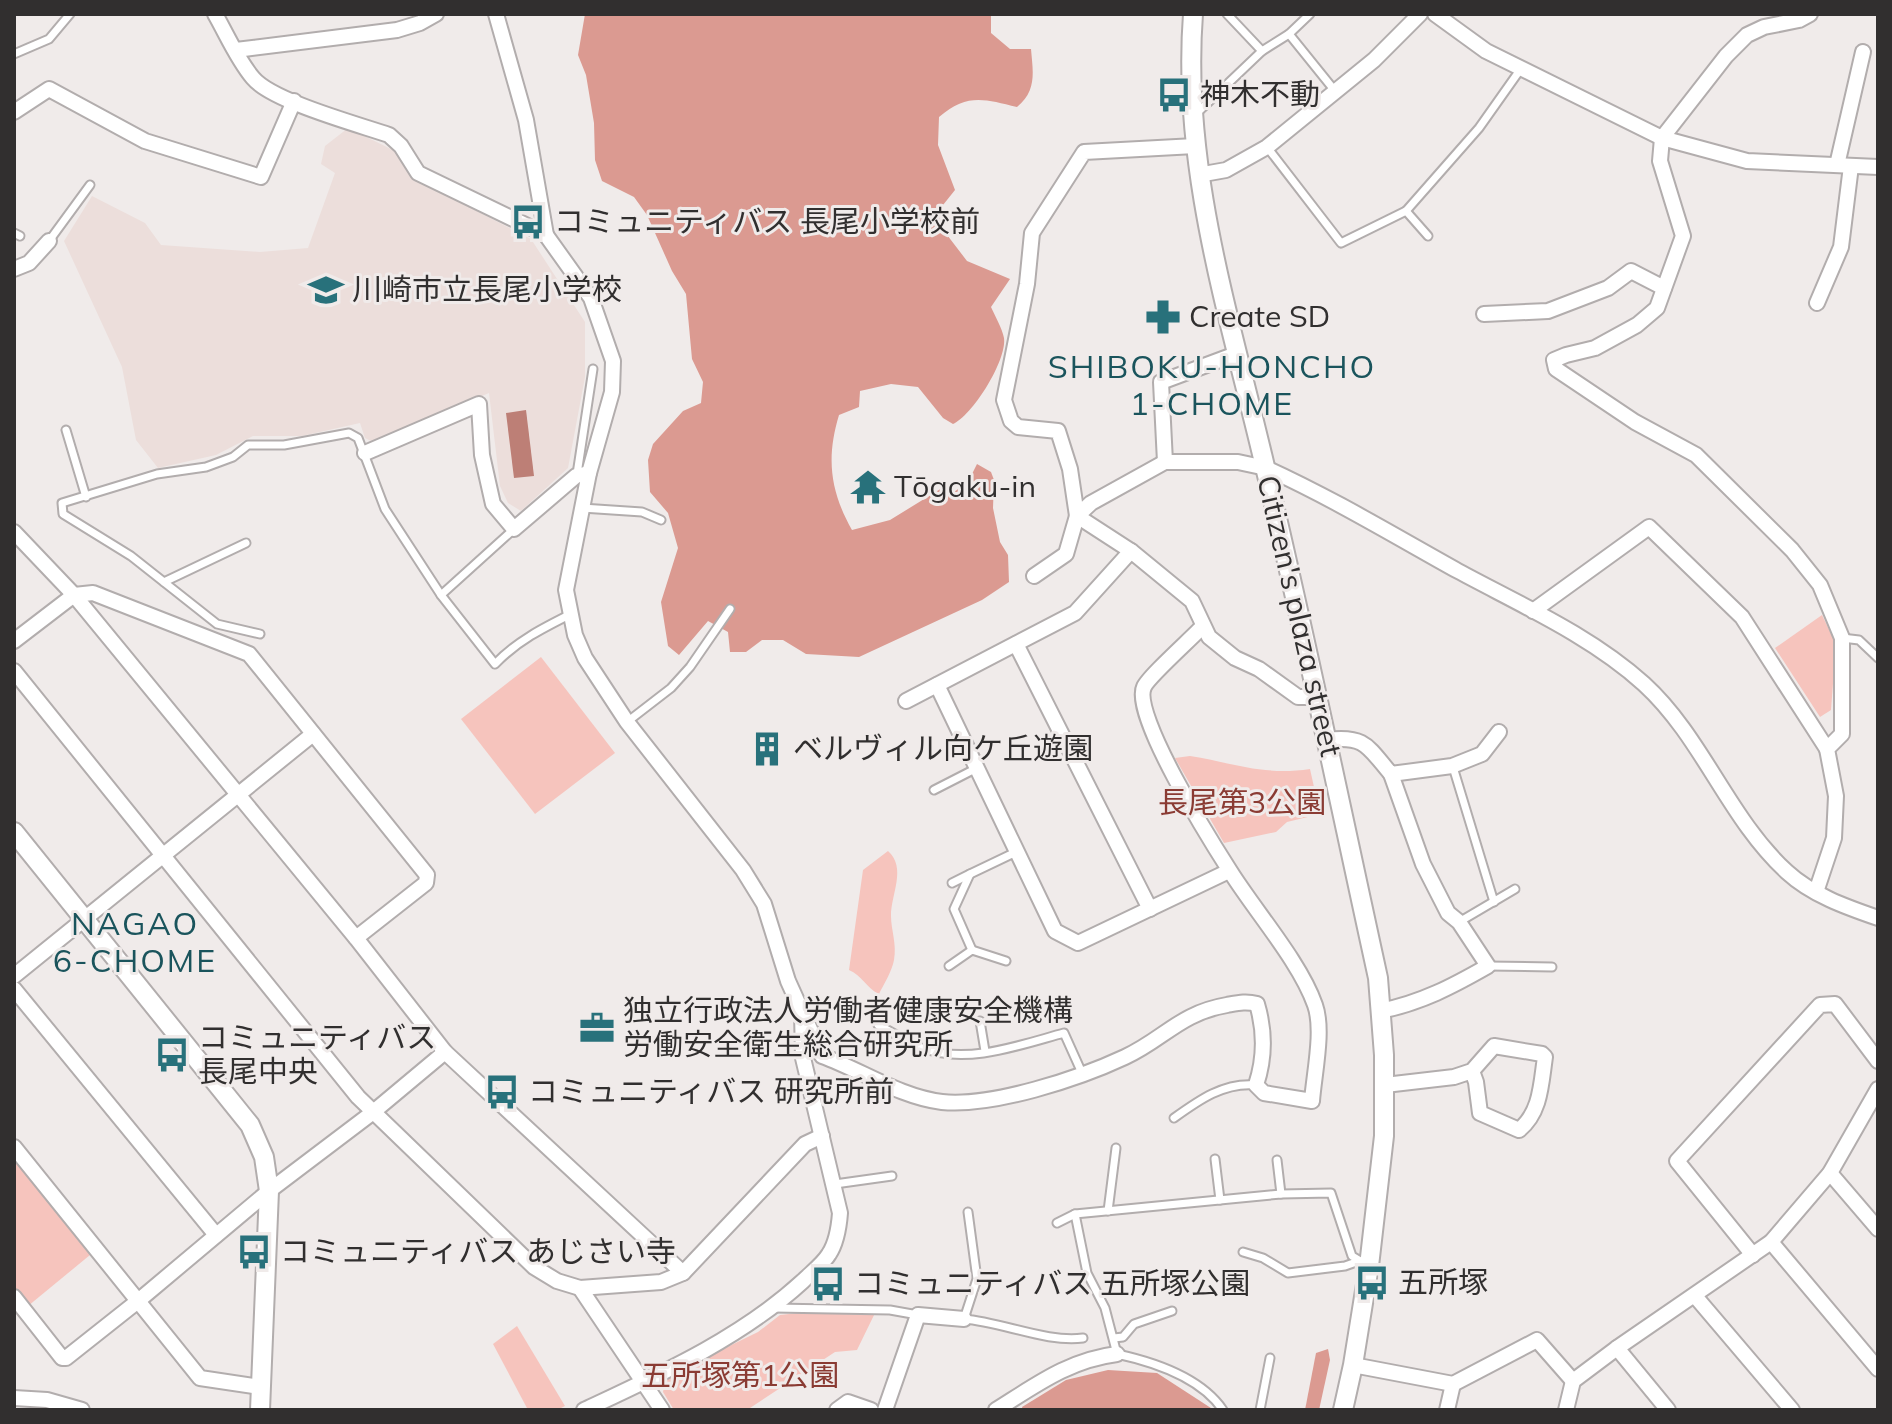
<svg xmlns="http://www.w3.org/2000/svg" width="1892" height="1424" viewBox="0 0 1892 1424" font-family="Mulish,'Noto Sans JP',sans-serif">
  <style>
    .built { fill: #ecdedb }
    .green { fill: #f6c4bd }
    .forest { fill: #db9a91 }
    .water { fill: #bd7f76 }
    .lines { fill: none; stroke-linecap: round; stroke-linejoin: round }
    .service-casing { stroke: #b2adad; stroke-width: 11 }
    .minor-casing { stroke: #b2adad; stroke-width: 18 }
    .tertiary-casing { stroke: #b2adad; stroke-width: 22 }
    .service { stroke: #fff; stroke-width: 7 }
    .minor { stroke: #fff; stroke-width: 14 }
    .tertiary { stroke: #fff; stroke-width: 18 }
    .labels { text-anchor: middle; stroke-width: 6; stroke-linejoin: round; paint-order: stroke }
    .poi-label { font-size: 30px; fill: #312f2f; stroke: #f0ebea; text-anchor: start }
    .street-label { font-size: 30px; fill: #312f2f; stroke: #f0ebea }
    .park-label { font-size: 30px; fill: #8a3b33; stroke: #f0ebea }
    .neighbourhood-label { font-size: 32px; letter-spacing: 2px; fill: #1a545c; stroke: #f0ebea }
  </style>
  <rect width="100%" height="100%" fill="#f0ebea"/>
  <!-- built -->
  <polygon class="built" points="348,128 395,151 411,177 531,239 585,322 585,377 568,468 521,511 508,503 500,486 489,393 373,442 365,438 360,423 302,436 253,436 216,455 158,468 136,440 122,367 64,241 92,196 145,223 161,245 260,252 308,248 335,173 321,164 325,146"/>
  <!-- green -->
  <g class="green">
    <polygon points="1822,615 1836,644 1831,710 1820,717 1775,648"/>
    <polygon points="541,657 615,753 535,814 461,719"/>
    <path d="M1190,756C1234,763 1263,776 1310,769L1320,814L1287,822L1276,832L1224,843L1175,758Z"/>
    <path d="M888,851C907,868 891,894 891,916C891,930 897,944 894,960C892,971 884,984 879,994C866,988 863,976 849,970L863,870Z"/>
    <polygon points="14,1160 90,1255 28,1306 14,1288"/>
    <polygon points="825,1310 875,1313 857,1350 835,1352 747,1410 674,1410 663,1392 666,1377 758,1332 780,1315"/>
    <polygon points="517,1326 565,1406 557,1410 528,1410 493,1344"/>
  </g>
  <!-- forest -->
  <g class="forest">
    <path d="M585,14H991V33L1010,49H1031C1033,72 1037,91 1017,107C984,99 967,93 939,117L938,145L955,190L939,210L941,227L967,261L1010,279L991,307C995,316 1002,328 1004,338C1007,360 973,415 953,424L943,418L918,387L891,384L860,391L859,407L839,415C826,458 830,491 852,530L890,520L942,488L954,492L968,482L977,464L991,472L994,480L993,508L1000,542L1008,555L1009,582L982,600L859,657L806,654L783,640H762L746,652H730L728,632L708,621L679,655L668,646L661,602L678,548L668,513L650,492L648,460L653,444L683,411L701,403L703,382L692,359L686,294L672,271L647,215L634,197L602,181L595,160L594,123L586,75L578,55Z"/>
    <polygon points="1328,1349 1330,1360 1319,1410 1305,1410 1316,1353"/>
    <polygon points="1108,1370 1157,1373 1214,1410 1023,1410 1022,1407 1066,1380"/>
  </g>
  <!-- water -->
  <polygon class="water" points="526,410 534,476 514,478 506,413"/>
  <g class="lines">
    <!-- service casing -->
    <g class="service-casing">
      <g id="service">
        <polyline points="1227,14 1262,51"/>
        <polyline points="1289,34 1335,91"/>
        <polyline points="14,54 49,39 70,14"/>
        <polyline points="1198,112 1262,51 1289,34 1310,14"/>
        <polyline points="1267,147 1341,243 1406,211 1428,236"/>
        <polyline points="1406,211 1479,128 1520,70"/>
        <polyline points="14,233 20,236"/>
        <polyline points="49,241 90,185"/>
        <polyline points="66,430 86,497"/>
        <polyline points="577,474 593,369"/>
        <polyline points="582,508 642,512 661,520"/>
        <polyline points="164,582 246,543"/>
        <polyline points="441,595 514,529"/>
        <path d="M260,634L217,624L131,556L63,514L62,503L157,474L206,467L233,457L248,445H284L349,433L358,438L385,509L441,595L495,664C517,641 543,628 571,614"/>
        <polyline points="1842,638 1859,640 1878,658"/>
        <polyline points="627,722 671,688 690,667 730,609"/>
        <polyline points="1453,767 1494,902"/>
        <polyline points="934,790 977,768"/>
        <polyline points="952,883 970,874"/>
        <polyline points="1459,922 1515,889"/>
        <polyline points="972,950 954,909 970,874 1016,852"/>
        <polyline points="949,966 972,950 1006,961"/>
        <polyline points="1488,966 1552,967"/>
        <polyline points="980,1021 985,1051"/>
        <path d="M878,1025C892,1032 907,1042 922,1048C967,1065 1020,1045 1064,1033L1082,1073"/>
        <path d="M1174,1118C1199,1100 1224,1082 1256,1085"/>
        <polyline points="1215,1159 1220,1200"/>
        <polyline points="1277,1160 1281,1194"/>
        <polyline points="835,1184 892,1176"/>
        <polyline points="1108,1211 1116,1148"/>
        <path d="M968,1212L977,1279L964,1319C1002,1322 1047,1343 1083,1338"/>
        <path d="M1075,1214L1087,1273L1105,1308L1117,1354C1154,1362 1201,1378 1223,1410"/>
        <polyline points="1057,1223 1075,1214 1281,1194 1331,1193 1352,1256 1367,1265"/>
        <polyline points="1243,1252 1263,1258 1288,1273 1345,1266 1359,1261"/>
        <polyline points="774,1308 890,1310 918,1315"/>
        <polyline points="1114,1338 1123,1337 1134,1324 1172,1311"/>
        <polyline points="1260,1410 1270,1358"/>
      </g>
    </g>
    <!-- minor casing -->
    <g class="minor-casing">
      <g id="minor">
        <path d="M215,14C227,35 237,59 253,78C272,101 357,124 389,135L401,146L418,173L546,235L591,298L613,361L612,392L589,473L566,590L575,635L585,658L627,722L743,870L764,904L788,981L802,1012L803,1058L840,1213C839,1226 837,1242 829,1254C823,1264 811,1273 803,1281C741,1338 661,1374 584,1410"/>
        <polyline points="496,14 526,120 546,235"/>
        <polyline points="1435,14 1486,51 1662,138 1747,161 1878,167"/>
        <polyline points="1810,14 1799,20 1764,27 1747,35 1726,56 1662,138 1660,161 1683,236 1657,308 1637,325 1595,348 1566,355 1554,360 1556,369 1635,422 1696,455 1792,550 1820,585 1842,638 1842,734 1827,749 1836,796 1834,838 1816,892"/>
        <polyline points="236,50 397,30 420,23 436,14"/>
        <polyline points="14,112 49,89 145,141 261,177 294,101"/>
        <polyline points="1195,146 1084,152 1032,233 1027,284 1004,400 1011,421 1018,427 1058,431 1070,469 1077,516 1131,551 1192,601 1209,637 1235,658 1259,669 1298,697 1317,697"/>
        <polyline points="1837,165 1863,52"/>
        <polyline points="1198,175 1226,170 1267,147 1374,60 1420,14"/>
        <polyline points="14,269 29,263 49,241"/>
        <polyline points="1817,303 1841,247 1851,166"/>
        <polyline points="1484,314 1548,311 1608,288 1631,271 1664,288"/>
        <polyline points="365,453 479,404 482,455 493,504 514,529 576,476 589,473"/>
        <polyline points="1165,462 1161,382 1236,354"/>
        <polyline points="14,532 74,595 356,938 445,1052 683,1273"/>
        <path d="M1034,576L1066,554L1077,516L1091,503L1165,462H1238L1266,468C1332,498 1395,536 1458,571C1521,605 1591,636 1644,684C1703,738 1728,818 1787,872C1812,895 1846,907 1878,918"/>
        <polyline points="1533,611 1649,527 1742,617 1827,749"/>
        <polyline points="14,641 74,595 93,593 249,654 427,875 426,883 356,938"/>
        <polyline points="1016,644 1150,909"/>
        <polyline points="14,671 358,1097 534,1267 557,1281 580,1288 661,1282 683,1273 805,1144 822,1136"/>
        <polyline points="937,685 1055,931 1078,943 1229,871"/>
        <polyline points="906,701 1075,613 1131,551"/>
        <path d="M1327,740C1365,735 1368,747 1391,774L1452,766L1482,754L1499,732"/>
        <polyline points="14,976 313,734"/>
        <polyline points="14,989 216,1235"/>
        <path d="M1380,1011C1421,1003 1453,986 1488,966L1459,922L1448,913L1423,864L1391,774"/>
        <path d="M806,1020L822,1056C861,1070 900,1097 942,1102C992,1107 1078,1079 1125,1057C1164,1039 1180,1013 1227,1005C1238,1003 1246,1001 1257,1004C1265,1031 1265,1058 1256,1085L1264,1093L1312,1101C1314,1074 1324,1030 1315,1005C1300,962 1255,911 1230,871C1212,843 1131,714 1144,687C1148,677 1193,637 1203,626"/>
        <path d="M1385,1085L1454,1077L1472,1071L1476,1082L1480,1113L1519,1130C1541,1112 1541,1084 1545,1057L1542,1054L1494,1046L1472,1071"/>
        <polyline points="14,1147 200,1378 260,1387"/>
        <polyline points="1830,1173 1878,1229"/>
        <polyline points="1771,1242 1878,1369"/>
        <polyline points="1753,1255 1677,1161 1820,1005 1835,1004 1878,1061"/>
        <polyline points="580,1288 662,1410"/>
        <polyline points="1695,1296 1792,1410"/>
        <polyline points="14,1297 62,1358 66,1358 138,1301 269,1191 372,1113 445,1052"/>
        <polyline points="1617,1348 1668,1410"/>
        <polyline points="1353,1365 1453,1384 1537,1340 1573,1381"/>
        <polyline points="14,1398 47,1400 82,1410"/>
        <polyline points="837,1410 848,1402 871,1410"/>
        <polyline points="885,1410 918,1315 964,1319"/>
        <path d="M996,1410C1036,1385 1069,1360 1117,1354"/>
        <polyline points="1447,1410 1453,1384"/>
        <polyline points="1566,1410 1573,1381 1617,1348 1771,1242 1830,1173 1878,1089"/>
      </g>
    </g>
    <!-- tertiary casing -->
    <g class="tertiary-casing">
      <g id="tertiary">
        <path d="M1193,14C1181,171 1231,320 1266,471C1306,639 1341,809 1378,978L1384,1055V1136L1369,1266L1353,1365L1343,1410"/>
        <polyline points="14,832 250,1125 264,1157 269,1191 260,1410"/>
      </g>
    </g>
    <!-- service -->
    <use href="#service" class="service"/>
    <!-- minor -->
    <use href="#minor" class="minor"/>
    <!-- tertiary -->
    <use href="#tertiary" class="tertiary"/>
  </g>
  <!-- icons -->
  <defs>
    <g id="bus-bare" transform="scale(2.76)"><path d="M-5-6H5V4H4V6H2V4H-2V6H-4V4H-5ZM-3.5-4V0h7V-4ZM-3.5 1.2v1.5H-2V1.2ZM2 1.2v1.5H3.5V1.2Z" fill="#28717b" stroke="#f0ebea" stroke-width="2.5" paint-order="stroke"/></g>
    <g id="school-bare" transform="scale(2.76)"><path d="M0-5L7-2L0 1L-7-2ZM-4 1L0 2.5L4 1V4Q0 6-4 4Z" fill="#28717b" stroke="#f0ebea" stroke-width="2.5" paint-order="stroke"/></g>
    <g id="pharmacy-bare" transform="scale(2.76)"><path d="M-2-6h4v4h4v4h-4v4h-4v-4h-4v-4h4Z" fill="#28717b" stroke="#f0ebea" stroke-width="2.5" paint-order="stroke"/></g>
    <g id="temple-bare" transform="scale(2.76)"><path d="M0-6L5-2H3V0L6.5 2.5H4V6H1.5V3h-3V6H-4V2.5H-6.5L-3 0V-2H-5Z" fill="#28717b" stroke="#f0ebea" stroke-width="2.5" paint-order="stroke"/></g>
    <g id="building-bare" transform="scale(2.76)"><path d="M-4-6H4V6H1V3H-1V6H-4ZM-2.5-4.3h1.7v1.8h-1.7ZM.8-4.3h1.7v1.8H.8ZM-2.5-1h1.7V.8h-1.7ZM.8-1h1.7V.8H.8Z" fill="#28717b" stroke="#f0ebea" stroke-width="2.5" paint-order="stroke"/></g>
    <g id="office-bare" transform="scale(2.76)"><path d="M-6-3h4V-5.5h4V-3h4V5H-6ZM-1-4.5V-3h2v-1.5ZM-6 0V1H6V0Z" fill="#28717b" stroke="#f0ebea" stroke-width="2.5" paint-order="stroke"/></g>
  </defs>
  <g fill-rule="evenodd">
    <use href="#bus-bare" x="1174" y="95"/>
    <use href="#bus-bare" x="528" y="222"/>
    <use href="#school-bare" x="326" y="290"/>
    <use href="#pharmacy-bare" x="1163" y="317"/>
    <use href="#temple-bare" x="868" y="487"/>
    <use href="#building-bare" x="767" y="749"/>
    <use href="#office-bare" x="597" y="1028"/>
    <use href="#bus-bare" x="172" y="1055"/>
    <use href="#bus-bare" x="502" y="1092"/>
    <use href="#bus-bare" x="254" y="1252"/>
    <use href="#bus-bare" x="1372" y="1283"/>
    <use href="#bus-bare" x="828" y="1284"/>
  </g>
  <g class="labels">
    <!-- poi labels -->
    <g class="poi-label">
      <text x="1200" y="105">神木不動</text>
      <text x="554" y="232">コミュニティバス 長尾小学校前</text>
      <text x="352" y="300">川崎市立長尾小学校</text>
      <text x="1189" y="327">Create SD</text>
      <text x="894" y="497">Tо̄gaku-in</text>
      <text x="793" y="759">ベルヴィル向ケ丘遊園</text>
      <text x="623" y="1021">独立行政法人労働者健康安全機構<tspan x="623" dy="34">労働安全衛生総合研究所</tspan></text>
      <text x="198" y="1048">コミュニティバス<tspan x="198" dy="34">長尾中央</tspan></text>
      <text x="528" y="1102">コミュニティバス 研究所前</text>
      <text x="280" y="1262">コミュニティバス あじさい寺</text>
      <text x="1398" y="1293">五所塚</text>
      <text x="854" y="1294">コミュニティバス 五所塚公園</text>
    </g>
    <!-- street labels -->
    <g class="street-label">
      <text transform="translate(1299 616) rotate(77)" y="10">Citizen's plaza street</text>
    </g>
    <!-- park labels -->
    <g class="park-label">
      <text x="1242" y="813">長尾第3公園</text>
      <text x="740" y="1386">五所塚第1公園</text>
    </g>
    <!-- neighbourhood labels -->
    <g class="neighbourhood-label">
      <text x="1212" y="378">SHIBOKU-HONCHO<tspan x="1212" dy="37">1-CHOME</tspan></text>
      <text x="135" y="935">NAGAO<tspan x="135" dy="37">6-CHOME</tspan></text>
    </g>
  </g>
  <!-- border -->
  <rect width="1892" height="1424" fill="none" stroke="#312f2f" stroke-width="32"/>
</svg>
